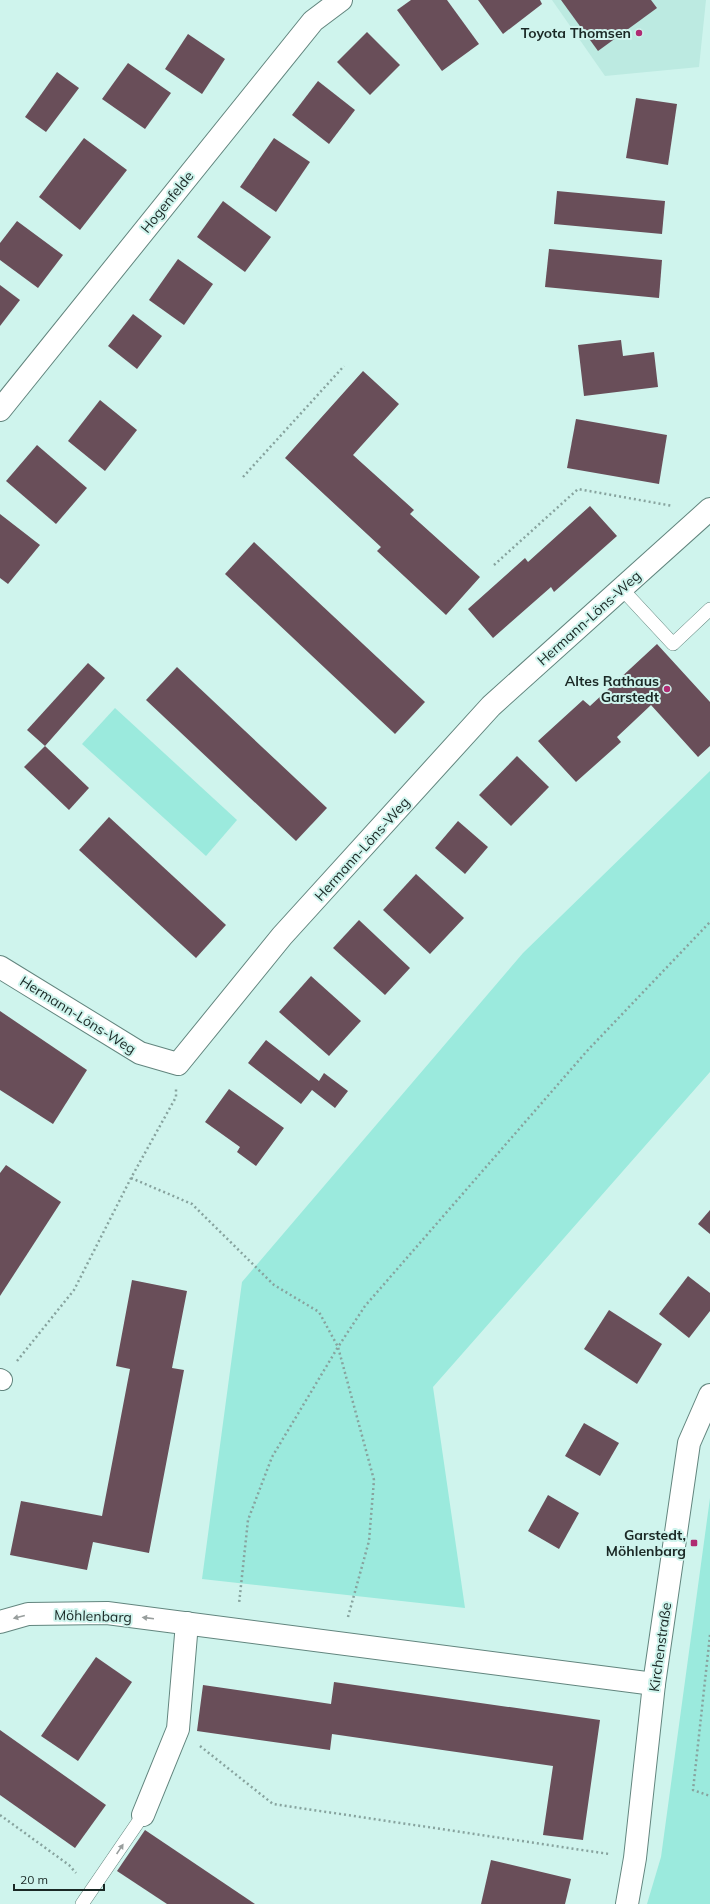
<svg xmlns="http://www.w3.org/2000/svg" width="710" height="1904" viewBox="0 0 710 1904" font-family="Mulish,sans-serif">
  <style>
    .built { fill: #bceae1 }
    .green { fill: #9beadd }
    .building { fill: #694e59 }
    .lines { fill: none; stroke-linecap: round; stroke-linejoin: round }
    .service-casing { stroke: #62857e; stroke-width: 14 }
    .pedestrian-casing { stroke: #62857e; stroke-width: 22 }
    .minor-casing { stroke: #62857e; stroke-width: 24 }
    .path { stroke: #87a39e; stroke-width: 2.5; stroke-dasharray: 2 3; stroke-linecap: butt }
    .service { stroke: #fff; stroke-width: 13 }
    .pedestrian { stroke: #fff; stroke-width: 20 }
    .minor { stroke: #fff; stroke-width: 22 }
    .oneway { fill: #989e9d }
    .poi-dot { fill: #af2b72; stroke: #cff4ed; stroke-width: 1.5 }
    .labels { text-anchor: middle; stroke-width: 4; stroke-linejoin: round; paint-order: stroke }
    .poi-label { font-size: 14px; font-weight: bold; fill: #1a2825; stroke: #cff4ed; text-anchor: end }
    .street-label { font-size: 14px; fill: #1a2825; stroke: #cff4ed }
  </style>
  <rect width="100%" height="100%" fill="#cff4ed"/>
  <!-- built -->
  <polygon class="built" points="552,0 706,0 699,67 605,76"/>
  <!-- green -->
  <g class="green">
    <polygon points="115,708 237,820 206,856 82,744"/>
    <polygon points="710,771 710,1072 433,1387 465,1608 202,1579 242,1282 523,953"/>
    <polygon points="710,1498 710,1904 647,1904 661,1857"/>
  </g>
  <!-- building -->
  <g class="building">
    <polygon points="411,0 447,0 479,44 442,71 397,10"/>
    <polygon points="478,0 540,0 542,4 503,34"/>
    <polygon points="561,0 651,0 657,8 598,51"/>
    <polygon points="367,32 400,65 370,95 337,62"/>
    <polygon points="188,34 225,59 202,94 165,69"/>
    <polygon points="128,63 171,93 145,129 102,99"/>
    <polygon points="57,72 79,88 46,132 25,117"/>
    <polygon points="318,81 355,110 329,144 292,115"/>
    <polygon points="636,98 677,104 668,165 626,158"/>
    <polygon points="84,138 127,170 80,230 39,197"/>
    <polygon points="274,138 310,162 276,212 240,187"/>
    <polygon points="557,191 665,201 662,234 554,224"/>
    <polygon points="223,201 271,237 245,272 197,237"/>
    <polygon points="17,221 63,255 38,288 0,260 0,243"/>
    <polygon points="549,249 662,260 659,298 545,287"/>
    <polygon points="178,259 213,284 184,325 149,300"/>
    <polygon points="0,285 20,300 0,326"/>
    <polygon points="133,314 162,336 137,369 108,346"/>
    <polygon points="621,340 623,356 654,352 658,387 584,396 578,345"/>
    <polygon points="363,371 399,404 353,455 414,510 410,514 480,577 446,615 377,551 381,547 285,458"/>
    <polygon points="100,400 137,430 105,471 68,441"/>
    <polygon points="576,419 667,435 659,484 567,468"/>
    <polygon points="37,445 87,488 56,524 6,481"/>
    <polygon points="590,506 617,536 554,592 551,587 493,638 468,609 525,558 528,562"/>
    <polygon points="0,514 40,545 8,584 0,578"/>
    <polygon points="254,542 425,702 395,734 225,574"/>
    <polygon points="657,644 710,702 710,746 698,757 651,705 617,737 621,742 576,782 538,741 583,700 590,706"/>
    <polygon points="88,663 105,678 45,746 27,730"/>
    <polygon points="177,667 327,808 296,841 146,700"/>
    <polygon points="45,746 89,788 69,810 24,767"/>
    <polygon points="517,756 549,787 511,826 479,795"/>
    <polygon points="109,817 226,925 196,958 79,850"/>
    <polygon points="458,821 488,847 465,874 435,848"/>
    <polygon points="416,874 464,918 430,954 383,910"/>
    <polygon points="359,920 410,968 385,995 333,948"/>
    <polygon points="311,976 361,1021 329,1056 279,1012"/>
    <polygon points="0,1011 87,1070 53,1124 0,1090"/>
    <polygon points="266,1040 319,1081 324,1073 348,1091 335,1108 312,1090 301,1104 248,1063"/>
    <polygon points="229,1089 284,1128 256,1166 237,1152 240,1147 205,1122"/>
    <polygon points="6,1165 61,1202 0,1296 0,1173"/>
    <polygon points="710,1210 710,1234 698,1224"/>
    <polygon points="688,1276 710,1293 710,1311 689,1338 659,1314"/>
    <polygon points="132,1280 187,1291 172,1368 184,1370 149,1553 93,1542 87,1570 10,1555 21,1501 102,1516 130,1369 116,1366"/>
    <polygon points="609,1310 662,1344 637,1384 584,1349"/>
    <polygon points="584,1423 619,1443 600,1476 565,1456"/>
    <polygon points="548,1495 579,1513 559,1549 528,1531"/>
    <polygon points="96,1657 132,1682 78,1761 41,1736"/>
    <polygon points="334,1682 600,1720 583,1840 543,1835 553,1766 332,1734 330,1750 197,1731 203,1685 331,1704"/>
    <polygon points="0,1730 106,1805 75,1848 0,1795"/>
    <polygon points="145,1830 255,1904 167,1904 117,1871"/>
    <polygon points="491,1860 571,1879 565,1904 481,1904"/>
  </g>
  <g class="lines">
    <!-- service casing -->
    <g class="service-casing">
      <g id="service">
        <polyline points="621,588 673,644 710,609"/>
        <polyline points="82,1904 143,1815"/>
      </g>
    </g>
    <!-- pedestrian casing -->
    <g class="pedestrian-casing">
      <polyline id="pedestrian" points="0,1379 2,1380"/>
    </g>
    <!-- minor casing -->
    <g class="minor-casing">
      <g id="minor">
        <polyline points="0,410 313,21 341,0"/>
        <polyline points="0,967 140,1053 178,1064 282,936 491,706 710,509"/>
        <polyline points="0,1622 28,1614 107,1613 654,1684"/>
        <polyline points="143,1815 178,1729 187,1623"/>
        <polyline points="627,1904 635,1858 654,1684 689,1443 710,1395"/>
      </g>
    </g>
    <!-- path -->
    <g class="path">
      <polyline points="243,477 344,366"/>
      <polyline points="494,565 578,489 673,506"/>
      <polyline points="131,1178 192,1204 274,1285 319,1312 338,1347 272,1457 248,1520 239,1604"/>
      <polyline points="17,1361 74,1290 131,1178 176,1097 176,1089"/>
      <polyline points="348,1617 369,1541 374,1480 338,1347 365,1306 587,1051 710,922"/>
      <polyline points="710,1635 693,1790 710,1796"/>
      <polyline points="200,1746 273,1804 609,1854"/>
      <polyline points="0,1815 69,1865 76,1873"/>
    </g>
    <!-- service -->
    <use href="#service" class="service"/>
    <!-- pedestrian -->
    <use href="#pedestrian" class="pedestrian"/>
    <!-- minor -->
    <use href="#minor" class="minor"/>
  </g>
  <!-- one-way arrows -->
  <defs><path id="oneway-solid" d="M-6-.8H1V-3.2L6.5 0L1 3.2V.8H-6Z"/></defs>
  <g class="oneway">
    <use href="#oneway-solid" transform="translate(19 1617) rotate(166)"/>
    <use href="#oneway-solid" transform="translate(148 1618) rotate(-173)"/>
    <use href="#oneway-solid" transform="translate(120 1849) rotate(-56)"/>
  </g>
  <!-- markers -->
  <g class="poi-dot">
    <circle cx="639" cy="33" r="4"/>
    <circle cx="667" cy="689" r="4"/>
    <rect x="690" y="1539" width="8" height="8" rx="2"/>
  </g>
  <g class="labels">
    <!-- poi labels -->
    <g class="poi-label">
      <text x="631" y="38">Toyota Thomsen</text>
      <text x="659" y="686">Altes Rathaus<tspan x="659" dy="16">Garstedt</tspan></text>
      <text x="686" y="1540">Garstedt,<tspan x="686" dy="16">Möhlenbarg</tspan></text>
    </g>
    <!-- street labels -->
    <g class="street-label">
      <text transform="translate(167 202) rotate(-51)" y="5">Hogenfelde</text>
      <text transform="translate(589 618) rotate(-42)" y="5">Hermann-Löns-Weg</text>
      <text transform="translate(362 849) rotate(-48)" y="5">Hermann-Löns-Weg</text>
      <text transform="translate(78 1015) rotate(32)" y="5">Hermann-Löns-Weg</text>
      <text transform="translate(93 1616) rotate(2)" y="5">Möhlenbarg</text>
      <text transform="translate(660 1647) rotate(-82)" y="5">Kirchenstraße</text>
    </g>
  </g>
  <!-- scale -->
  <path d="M14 1884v6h90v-6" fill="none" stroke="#1a2825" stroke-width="2"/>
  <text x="20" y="1884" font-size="12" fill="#1a2825" stroke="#cff4ed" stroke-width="3" paint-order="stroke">20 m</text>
</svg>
